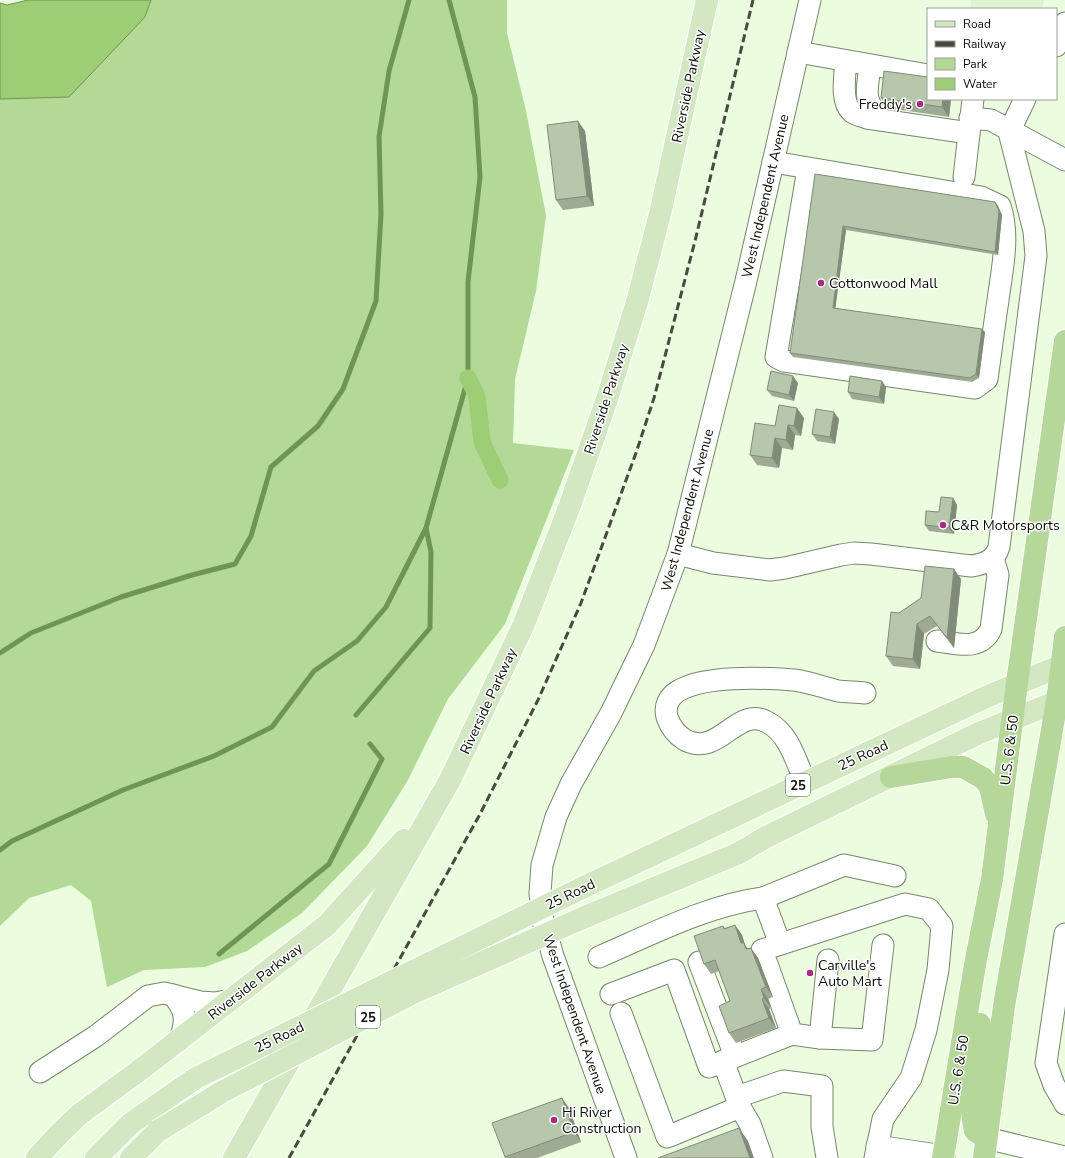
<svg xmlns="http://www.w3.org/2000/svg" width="1065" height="1158" viewBox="0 0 1065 1158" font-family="'Nunito Sans',sans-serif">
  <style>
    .built { fill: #def3cf }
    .green { fill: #b3d997 }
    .water { fill: #9dcd75; stroke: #719453 }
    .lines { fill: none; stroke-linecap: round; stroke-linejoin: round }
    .stream { stroke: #719453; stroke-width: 5 }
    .canal { stroke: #9dcd75; stroke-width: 17 }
    .minor-casing { stroke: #77866d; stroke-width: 23 }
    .major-casing { stroke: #fff; stroke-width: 24 }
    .highway-casing { stroke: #fff; stroke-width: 24 }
    .minor { stroke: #fff; stroke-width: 21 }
    .major { stroke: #d3e8c2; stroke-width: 22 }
    .highway { stroke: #b5d89a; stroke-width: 22 }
    .rail { stroke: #444c3e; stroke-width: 3; stroke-dasharray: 8 4; stroke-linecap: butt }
    .major-bridge-casing { stroke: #fff; stroke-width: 24; stroke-linecap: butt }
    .major-bridge { stroke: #d3e8c2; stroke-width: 22 }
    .wall { fill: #9dab94 }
    .shaded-wall { fill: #808b78 }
    .building { fill: #b7c7ac; stroke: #808b78 }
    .poi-dot { fill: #a52c82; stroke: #fff; stroke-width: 1.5 }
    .labels { text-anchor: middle; stroke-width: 3; stroke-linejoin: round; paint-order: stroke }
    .shield { fill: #fff; stroke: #535650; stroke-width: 1 }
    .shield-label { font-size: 13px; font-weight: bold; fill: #090e05 }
    .street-label { font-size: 14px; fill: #090e05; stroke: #fff }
    .poi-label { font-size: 14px; fill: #090e05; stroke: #fff; text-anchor: start }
  </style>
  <rect width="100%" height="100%" fill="#ebfcdf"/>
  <!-- built -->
  <polygon class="built" points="971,0 1044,0 1042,9 970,9"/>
  <!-- green -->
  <polygon class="green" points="151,0 507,0 507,33 526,111 546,216 536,291 515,379 513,443 574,450 505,624 448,699 408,780 367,846 302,913 247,951 205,967 144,970 107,987 91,901 71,885 29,898 0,926 0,96 145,17"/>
  <!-- water -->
  <polygon class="water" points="28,0 151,0 145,17 69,97 0,99 0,3 7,5"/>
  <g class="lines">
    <!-- stream -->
    <g class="stream">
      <polyline points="0,653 31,633 121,597 192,575 235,564 251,536 271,467 318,426 343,389 376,301 381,214 379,137 389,71 409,0"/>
      <polyline points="356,715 430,628 431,552 426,528 468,378 468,282 480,177 475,97 449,0"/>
      <polyline points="0,850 12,841 123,790 214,756 272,727 314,671 357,641 386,607 426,528"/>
      <polyline points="219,954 329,864 382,759 370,744"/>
    </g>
    <!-- canal -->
    <polyline class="canal" points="468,378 477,396 482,442 500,480"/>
    <!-- minor casing -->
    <g class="minor-casing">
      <g id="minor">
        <polyline points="1056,46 1065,23"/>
        <polyline points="798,52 928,75"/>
        <path d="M846,61C845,75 840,102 852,112C856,115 862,116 867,118L969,133"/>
        <path d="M870,66C867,93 862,98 881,120"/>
        <polyline points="970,118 991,120 1065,160"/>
        <path d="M773,162L981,197L1000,206C1010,235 1002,270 998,300C994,326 991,352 987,379L975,388L784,361L776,357L808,169"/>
        <polyline points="964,177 973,99"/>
        <path d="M678,554L713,563L770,570L785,568L841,555L854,553L871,554L971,566C985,564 995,560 999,547L1036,256L1034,231L1009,132L1025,99"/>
        <path d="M937,641C958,644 981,651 991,629L998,575L993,558"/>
        <path d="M805,782C796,761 789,733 767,722C737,705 719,758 685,740C677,735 670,726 667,717C655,670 768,678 794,680C809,682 823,687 838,691C847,692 856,692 865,693"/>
        <polyline points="1065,934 1046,1063 1054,1085 1065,1104"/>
        <polyline points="780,944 763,898 844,865 895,876"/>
        <path d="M599,957C650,935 708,905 763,898"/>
        <polyline points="699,962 735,1056"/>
        <polyline points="611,994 674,970 709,1067 792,1034"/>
        <path d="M173,995C186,1011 187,1020 180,1039"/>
        <polyline points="621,1013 667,1137 740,1107 723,1061"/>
        <polyline points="820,1038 828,960"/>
        <polyline points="40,1072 96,1036 148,996 164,993 200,1002 215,1003 231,1000"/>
        <polyline points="737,1097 783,1081 822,1086 822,1127 827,1158"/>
        <polyline points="740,1107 750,1124 762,1158"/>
        <polyline points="986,1138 1065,1157"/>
        <polyline points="877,1146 944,1156"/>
        <polyline points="626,1158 553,956 543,921 540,893 542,865 556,817 571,784 611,713 644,645 678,554 746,281 810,0"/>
        <polyline points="875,1158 883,1119 911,1078 926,1030 938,970 942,926 929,909 905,904 762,950 792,1034 820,1038 872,1040 883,945"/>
      </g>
    </g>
    <!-- major casing -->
    <g class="major-casing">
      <g id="major">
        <polyline points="580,889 986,697 1065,664"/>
        <polyline points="585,917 739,853 766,837 977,734 1065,698"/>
        <polyline points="37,1158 59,1134 80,1114 140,1070 327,925 404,840"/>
        <polyline points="96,1158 130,1124 164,1100"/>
        <polyline points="131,1158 158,1131"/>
        <polyline points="234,1158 450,780 524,624 570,505 607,399 637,302 660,214 707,0"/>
      </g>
    </g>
    <!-- highway casing -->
    <g class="highway-casing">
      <g id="highway">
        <polyline points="891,777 952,767 963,767 983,778 990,787 996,814"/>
        <path d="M980,1024C976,1059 967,1097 975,1131L986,1138"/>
        <polyline points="943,1158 976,959 992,879 1017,683 1065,341"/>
        <polyline points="984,1158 1004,1006 1057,701 1065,637"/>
      </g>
    </g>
    <!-- minor -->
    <use href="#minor" class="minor"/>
    <!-- major -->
    <use href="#major" class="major"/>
    <!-- highway -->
    <use href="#highway" class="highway"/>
    <!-- rail -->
    <polyline class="rail" points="289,1158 479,816 538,700 581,603 636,453 654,398 695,241 753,0"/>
    <!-- major-bridge casing -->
    <g class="major-bridge-casing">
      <g id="major-bridge">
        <polyline points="164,1100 196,1078 580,889"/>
        <polyline points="158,1131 222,1092 413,993 585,917"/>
      </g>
    </g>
    <!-- major-bridge -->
    <use href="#major-bridge" class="major-bridge"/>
  </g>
  <!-- wall -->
  <g class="wall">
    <polygon points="881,98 951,99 949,117 888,108"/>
    <polygon points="585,131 594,206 563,210 556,200"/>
    <polygon points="815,174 995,202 998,206 1002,215 998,255 846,230 835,308 985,332 979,378 972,382 793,357 790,353"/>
    <polygon points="798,383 794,401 772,396 767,390"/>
    <polygon points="886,387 884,404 852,399 848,392"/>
    <polygon points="804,418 801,436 795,435 793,450 782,448 779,468 757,465 750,455 775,426"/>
    <polygon points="839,419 835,444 817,441 812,434"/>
    <polygon points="953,498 957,505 954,534 929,531 925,525 939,512"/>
    <polygon points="961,579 954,648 937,626 924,634 920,669 893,666 886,656 899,613"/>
    <polygon points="735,925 742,935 745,945 748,949 751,948 758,958 773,997 768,999 771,1008 769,1009 776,1028 736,1043 729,1033 730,1001 719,971 711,974 704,964 723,926 725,928"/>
    <polygon points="569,1108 581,1142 537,1158 505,1158 505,1157"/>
  </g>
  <!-- shaded-wall -->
  <g class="shaded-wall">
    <polygon points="943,99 951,99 949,117 942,107"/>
    <polygon points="578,121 585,131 594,206 587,196"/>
    <polygon points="995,202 998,206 1002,215 998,255 995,252"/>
    <polygon points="843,226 846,230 835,311 833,308"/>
    <polygon points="982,329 985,332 979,378 976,374"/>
    <polygon points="793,376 798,383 794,401 789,395"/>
    <polygon points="882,381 886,387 884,404 879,397"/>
    <polygon points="797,408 804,418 801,436 794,426"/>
    <polygon points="834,412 839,419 835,444 830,437"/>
    <polygon points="788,425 795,435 793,450 786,440"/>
    <polygon points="775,438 782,448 779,468 772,458"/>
    <polygon points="953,498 957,505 954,534 949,528"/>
    <polygon points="954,569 961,579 954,648 947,638"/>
    <polygon points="917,624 924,634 920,669 913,659"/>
    <polygon points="735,925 742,935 745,945 751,953 753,959 741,943"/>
    <polygon points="751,948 758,958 773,997 766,987"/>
    <polygon points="761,989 768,999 771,1008 764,998"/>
    <polygon points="762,999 769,1009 776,1028 769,1018"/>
    <polygon points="562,1098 569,1108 581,1142 574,1132"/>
    <polygon points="739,1128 748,1141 754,1158 750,1158"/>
  </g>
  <!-- building -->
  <g class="building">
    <polygon points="884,71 928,77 928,99 943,99 942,107 881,98"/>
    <polygon points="578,121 587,196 556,200 547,125"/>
    <polygon points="815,174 995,202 999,211 995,252 843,226 833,308 982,329 976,374 970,378 790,353"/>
    <polygon points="771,371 793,376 789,395 767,390"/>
    <polygon points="850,376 882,381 879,397 848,392"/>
    <polygon points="779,405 797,408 794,426 788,425 786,440 775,438 772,458 750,455 755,423 775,426"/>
    <polygon points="816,409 834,412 830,437 812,434"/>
    <polygon points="941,497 953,498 949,528 925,525 926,511 939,512"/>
    <polygon points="925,566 954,569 947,638 930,616 917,624 913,659 886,656 891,612 899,613 921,598"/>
    <polygon points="735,925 741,943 744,943 746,949 751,948 766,987 761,989 764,998 762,999 769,1018 729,1033 719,1006 730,1001 715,960 704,964 694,936 723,926 724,929"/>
    <polygon points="562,1098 574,1132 505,1157 492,1123"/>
    <polygon points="739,1128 750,1158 658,1158"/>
  </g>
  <!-- markers -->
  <g class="poi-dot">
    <circle cx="920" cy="104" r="4"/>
    <circle cx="821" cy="283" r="4"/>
    <circle cx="943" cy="525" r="4"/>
    <circle cx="810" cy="973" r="4"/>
    <circle cx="554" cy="1120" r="4"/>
  </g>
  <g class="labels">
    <!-- shield labels -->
    <g class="shield">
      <rect x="786" y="774" width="24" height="22" rx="3"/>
      <rect x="356" y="1006" width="24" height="22" rx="3"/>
    </g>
    <g class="shield-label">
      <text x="798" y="790">25</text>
      <text x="368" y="1022">25</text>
    </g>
    <!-- street labels -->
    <g class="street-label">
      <text transform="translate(688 86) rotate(-78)" y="5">Riverside Parkway</text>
      <text transform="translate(765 196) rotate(-77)" y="5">West Independent Avenue</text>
      <text transform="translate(606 399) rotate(-72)" y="5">Riverside Parkway</text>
      <text transform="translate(687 510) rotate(-75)" y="5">West Independent Avenue</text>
      <text transform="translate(488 701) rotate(-65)" y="5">Riverside Parkway</text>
      <text transform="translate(1009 750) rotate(-83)" y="5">U.S. 6 &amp; 50</text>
      <text transform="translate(863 755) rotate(-25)" y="5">25 Road</text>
      <text transform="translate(570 894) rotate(-26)" y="5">25 Road</text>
      <text transform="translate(255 981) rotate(-38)" y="5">Riverside Parkway</text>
      <text transform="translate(575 1014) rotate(71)" y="5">West Independent Avenue</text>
      <text transform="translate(279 1037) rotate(-26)" y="5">25 Road</text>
      <text transform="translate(958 1070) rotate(-81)" y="5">U.S. 6 &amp; 50</text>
    </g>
    <!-- poi labels -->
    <g class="poi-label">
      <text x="912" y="109" text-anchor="end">Freddy's</text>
      <text x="829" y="288">Cottonwood Mall</text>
      <text x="951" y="530">C&amp;R Motorsports</text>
      <text x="818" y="970">Carville's<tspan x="818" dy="16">Auto Mart</tspan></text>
      <text x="562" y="1117">Hi River<tspan x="562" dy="16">Construction</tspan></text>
    </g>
  </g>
  <!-- legend -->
  <rect x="927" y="8" width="130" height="92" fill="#ffffff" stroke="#9d9f9b"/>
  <rect x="935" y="21" width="20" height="6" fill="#d3e8c2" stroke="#9d9f9b"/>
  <text x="963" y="28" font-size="12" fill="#090e05">Road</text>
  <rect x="935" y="41" width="20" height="6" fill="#444c3e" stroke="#9d9f9b"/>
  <text x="963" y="48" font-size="12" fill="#090e05">Railway</text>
  <rect x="935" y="58" width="20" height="12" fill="#b3d997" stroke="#9d9f9b"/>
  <text x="963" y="68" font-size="12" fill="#090e05">Park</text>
  <rect x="935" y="78" width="20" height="12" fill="#9dcd75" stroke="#9d9f9b"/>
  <text x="963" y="88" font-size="12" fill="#090e05">Water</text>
</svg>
